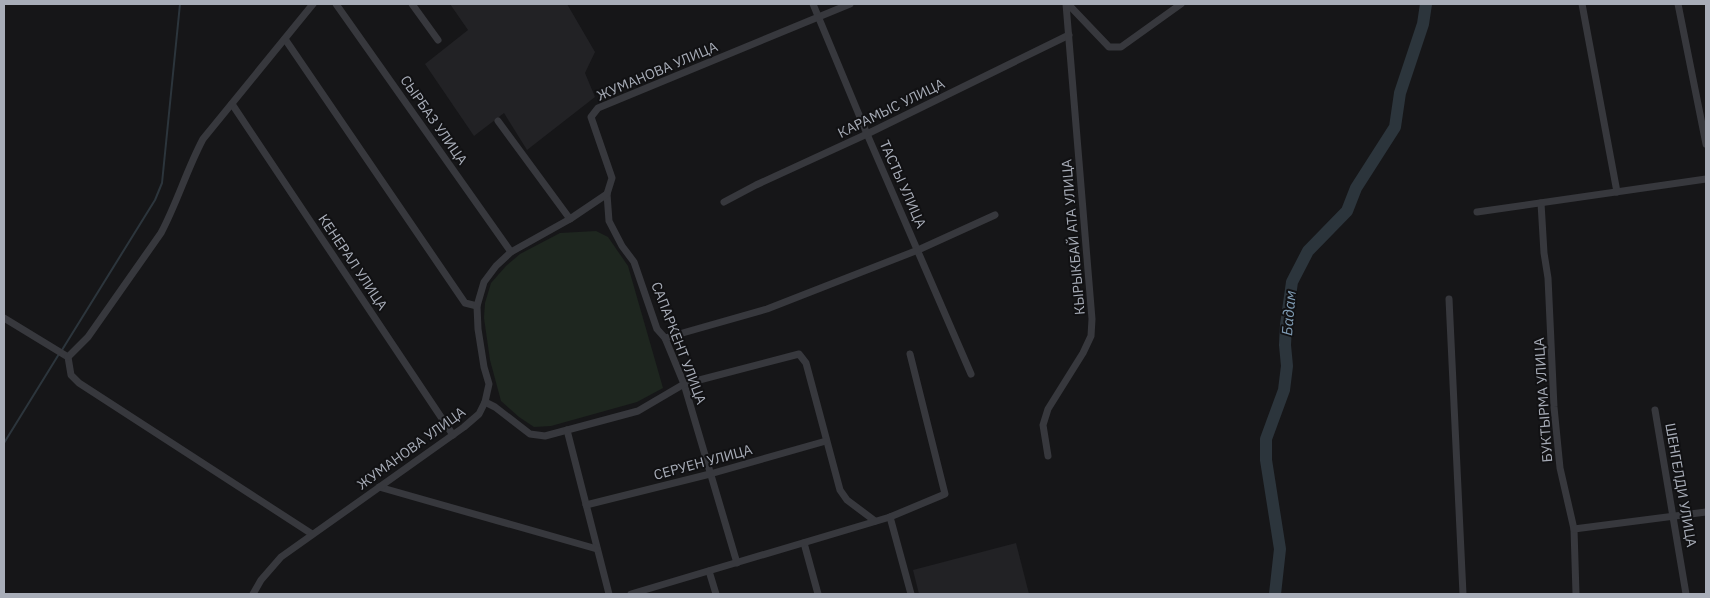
<svg xmlns="http://www.w3.org/2000/svg" width="1710" height="598" viewBox="0 0 1710 598" font-family="'IBM Plex Sans',sans-serif">
  <style>
    .built { fill: #222225 }
    .green { fill: #1e261f }
    .lines { fill: none; stroke-linecap: round; stroke-linejoin: round }
    .stream { stroke: #2c353c; stroke-width: 2 }
    .river { stroke: #2c353c; stroke-width: 12 }
    .street { stroke: #37383d; stroke-width: 7 }
    .labels { text-anchor: middle; stroke-width: 4; stroke-linejoin: round; paint-order: stroke }
    .street-label { font-size: 14px; fill: #a8adb8; stroke: #111113 }
    .water-label { font-size: 15px; font-style: italic; fill: #7f9bb3; stroke: #111113 }
  </style>
  <rect width="100%" height="100%" fill="#161618"/>
  <!-- built -->
  <g class="built">
    <polygon points="450,4 567,4 595,52 585,73 595,97 527,150 504,113 474,136 425,64 468,30"/>
    <polygon points="1016,543 1029,594 919,594 913,570"/>
  </g>
  <!-- green -->
  <polygon class="green" points="596,231 608,237 628,266 663,388 637,402 551,426 534,427 519,417 501,401 490,360 484,318 485,303 491,283 506,266 520,254 560,233"/>
  <g class="lines">
    <!-- stream -->
    <g class="stream">
      <polyline points="62,350 155,200 162,183 180,4"/>
      <polyline points="4,443 59,354"/>
    </g>
    <!-- river -->
    <polyline class="river" points="1275,594 1280,549 1266,460 1266,439 1284,390 1287,366 1285,345 1286,325 1292,282 1308,251 1347,211 1356,188 1395,127 1400,93 1423,24 1426,4"/>
    <!-- street -->
    <g class="street">
      <polyline points="336,4 511,252"/>
      <polyline points="412,4 438,40"/>
      <polyline points="813,4 867,134 971,374"/>
      <polyline points="1068,4 1109,47 1121,47 1181,4"/>
      <polyline points="1582,4 1617,192"/>
      <polyline points="1678,4 1706,144"/>
      <polyline points="285,39 465,303 477,306"/>
      <polyline points="232,104 453,435"/>
      <polyline points="498,121 570,219"/>
      <polyline points="607,194 609,221 622,246 634,262 657,329 665,338 684,384 737,563"/>
      <polyline points="724,202 756,185 867,134 1069,35"/>
      <polyline points="1541,203 1544,253 1548,278 1554,407 1560,468 1574,529 1576,594"/>
      <polyline points="1477,212 1706,179"/>
      <polyline points="1449,299 1463,594"/>
      <polyline points="4,318 68,357 71,375 79,383 312,534"/>
      <polyline points="665,338 767,309 918,250 995,215"/>
      <path d="M68,357L88,337L161,233C177,203 187,169 203,139L313,4"/>
      <polyline points="485,402 495,407 530,434 545,436 638,411 684,384 799,354 806,363 840,490 847,500 875,521"/>
      <polyline points="1655,410 1686,594"/>
      <polyline points="567,430 609,594"/>
      <polyline points="1048,456 1043,425 1048,409 1083,353 1091,336 1092,319 1066,4"/>
      <polyline points="379,487 597,549"/>
      <polyline points="586,505 710,474 826,441"/>
      <polyline points="890,517 911,594"/>
      <polyline points="1574,529 1706,512"/>
      <polyline points="804,543 818,594"/>
      <polyline points="709,571 716,594"/>
      <polyline points="253,594 261,580 281,557 464,427 479,414 485,402 489,384 484,367 478,329 477,306 484,282 496,266 511,252 570,219 607,194 612,178 591,117 598,108 850,4"/>
      <polyline points="631,594 890,517 945,494 910,354"/>
    </g>
  </g>
  <g class="labels">
    <!-- street labels -->
    <g class="street-label">
      <text transform="translate(657 71) rotate(-23)" y="5">ЖУМАНОВА УЛИЦА</text>
      <text transform="translate(891 108) rotate(-26)" y="5">КАРАМЫС УЛИЦА</text>
      <text transform="translate(434 120) rotate(55)" y="5">СЫРБАЗ УЛИЦА</text>
      <text transform="translate(903 184) rotate(66)" y="5">ТАСТЫ УЛИЦА</text>
      <text transform="translate(1073 237) rotate(-95)" y="5">КЫРЫКБАЙ АТА УЛИЦА</text>
      <text transform="translate(353 262) rotate(56)" y="5">КЕНЕРАЛ УЛИЦА</text>
      <text transform="translate(679 343) rotate(69)" y="5">САПАРКЕНТ УЛИЦА</text>
      <text transform="translate(1543 400) rotate(-94)" y="5">БУКТЫРМА УЛИЦА</text>
      <text transform="translate(411 448) rotate(-36)" y="5">ЖУМАНОВА УЛИЦА</text>
      <text transform="translate(703 462) rotate(-15)" y="5">СЕРУЕН УЛИЦА</text>
      <text transform="translate(1681 485) rotate(80)" y="5">ШЕНГЕЛДИ УЛИЦА</text>
    </g>
    <!-- water labels -->
    <g class="water-label">
      <text transform="translate(1289 313) rotate(-85)" y="5">Бадам</text>
    </g>
  </g>
  <!-- border -->
  <rect width="1710" height="598" fill="none" stroke="#a8adb8" stroke-width="10"/>
</svg>
